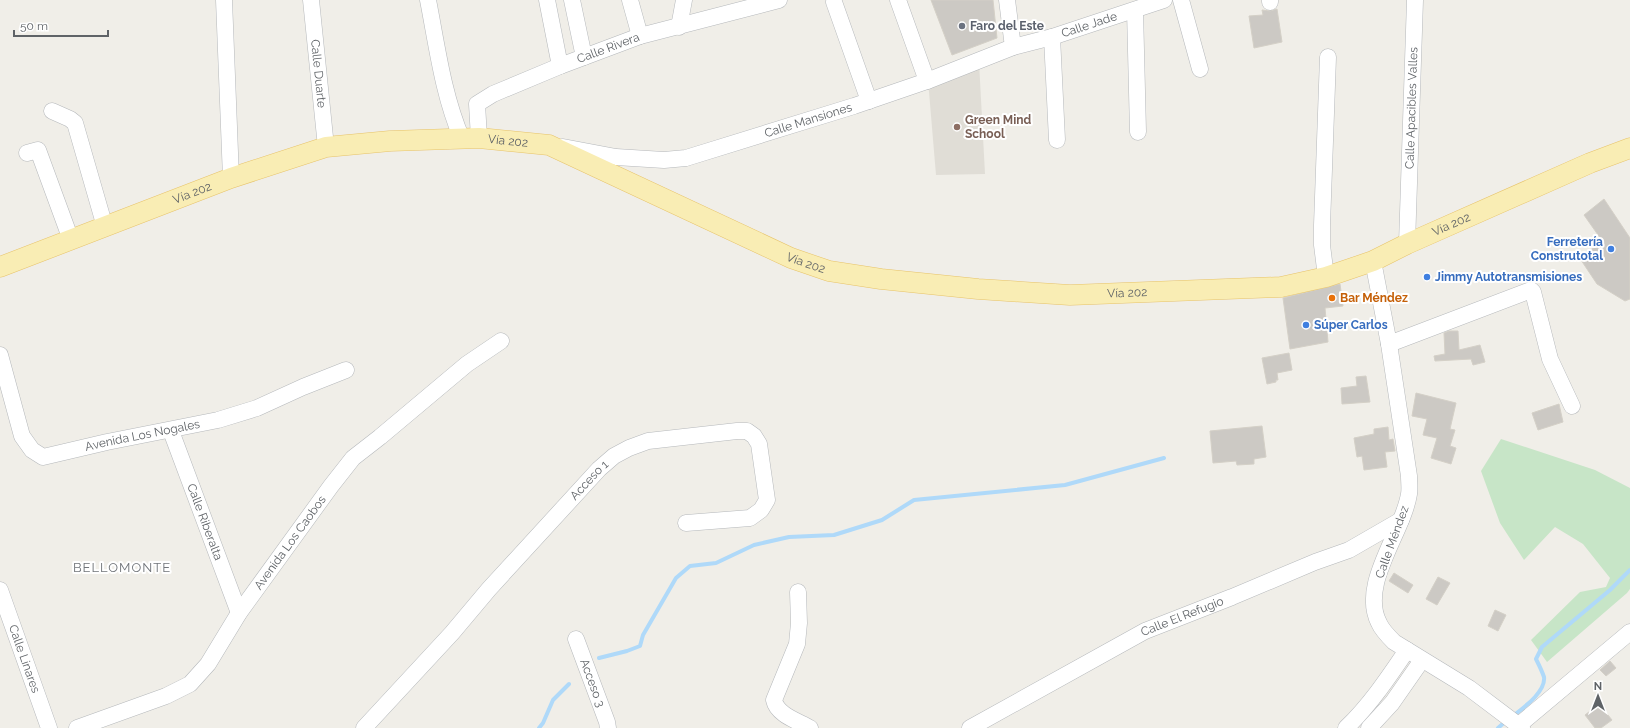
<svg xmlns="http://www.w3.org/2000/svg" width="1630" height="728" viewBox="0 0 1630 728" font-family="Raleway,sans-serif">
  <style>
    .education { fill: #e0ddd6 }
    .green { fill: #c7e5c7 }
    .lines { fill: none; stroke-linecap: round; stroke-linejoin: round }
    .stream { stroke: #afd9f9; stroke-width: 4 }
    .building { fill: #ccc9c4; stroke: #d4d0c7 }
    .minor-casing { stroke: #b5b8bb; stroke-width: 17 }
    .major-casing { stroke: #e7c36a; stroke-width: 21 }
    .minor { stroke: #fff; stroke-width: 16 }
    .major { stroke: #f9edb4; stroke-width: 20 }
    .worship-dot { fill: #6b7280; stroke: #fff; stroke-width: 1.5 }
    .education-dot { fill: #8d6e63; stroke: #fff; stroke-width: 1.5 }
    .shop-dot { fill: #3f7fe0; stroke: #fff; stroke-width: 1.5 }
    .food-dot { fill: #e8710a; stroke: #fff; stroke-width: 1.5 }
    .labels { text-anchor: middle; stroke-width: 4; stroke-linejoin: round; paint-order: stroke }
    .street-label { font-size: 12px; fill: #5f6367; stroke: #fff }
    .worship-label { font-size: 12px; font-weight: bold; fill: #5b616d; stroke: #fff; text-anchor: start }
    .education-label { font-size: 12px; font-weight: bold; fill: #785e54; stroke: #fff; text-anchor: start }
    .shop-label { font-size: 12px; font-weight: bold; fill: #366cbe; stroke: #fff; text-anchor: start }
    .food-label { font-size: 12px; font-weight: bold; fill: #c56008; stroke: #fff; text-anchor: start }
    .neighbourhood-label { font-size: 13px; letter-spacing: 1px; fill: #707479; stroke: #fff }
  </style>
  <rect width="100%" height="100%" fill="#f0eee8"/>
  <!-- education -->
  <polygon class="education" points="979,62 985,174 936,175 928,80"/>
  <!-- green -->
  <polygon class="green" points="1501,439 1595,470 1630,488 1630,589 1627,593 1547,662 1531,640 1580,592 1606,587 1610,578 1583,544 1555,527 1524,560 1500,523 1481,471"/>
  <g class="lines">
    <!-- stream -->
    <g class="stream">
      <polyline points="599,658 627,651 640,646 643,635 676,578 690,566 716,563 754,545 789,537 834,535 882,520 914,500 1065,485 1164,458"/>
      <path d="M1513,716C1523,708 1546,692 1544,677C1542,671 1539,665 1536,659L1542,647L1610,590L1630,570"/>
      <polyline points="539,728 543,723 553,700 569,684"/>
      <polyline points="1498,728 1506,721"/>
    </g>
  </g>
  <!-- building -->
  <g class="building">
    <polygon points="931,0 993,0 997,38 952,55"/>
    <polygon points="1277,9 1282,42 1254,48 1249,16 1263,15 1262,10 1270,11"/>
    <polygon points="1604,199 1630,238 1630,299 1625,301 1597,284 1579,257 1603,242 1584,215"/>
    <polygon points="1340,284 1343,306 1325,308 1328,342 1290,349 1283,298"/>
    <polygon points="1449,331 1458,331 1459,350 1480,345 1485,362 1473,365 1471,359 1435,361 1434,356 1445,354 1444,333"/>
    <polygon points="1289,353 1292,370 1277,373 1278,380 1276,380 1276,382 1267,384 1262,358"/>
    <polygon points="1366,376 1370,402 1342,404 1341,388 1357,386 1356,377"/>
    <polygon points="1416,393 1456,403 1450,429 1455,430 1450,446 1456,448 1451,464 1431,458 1437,438 1423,435 1427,419 1412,416"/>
    <polygon points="1559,404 1563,422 1538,430 1532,413"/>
    <polygon points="1262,426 1266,457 1254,459 1254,464 1237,465 1236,461 1213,463 1210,431"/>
    <polygon points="1388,427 1389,440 1393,439 1395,451 1385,452 1387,467 1364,470 1362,456 1357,457 1354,438 1374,434 1374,429"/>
    <polygon points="1394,573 1413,585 1408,593 1389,581"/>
    <polygon points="1438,577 1450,583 1437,605 1426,599"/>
    <polygon points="1495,610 1506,615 1498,631 1488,626"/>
    <polygon points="1610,661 1616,668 1606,676 1600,670"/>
    <polygon points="1599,704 1612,720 1601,728 1595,728 1585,715"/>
  </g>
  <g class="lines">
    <!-- minor casing -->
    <g class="minor-casing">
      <g id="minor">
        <polyline points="224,0 231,178"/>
        <path id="s1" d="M311,0L326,147"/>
        <path d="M428,0C437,46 443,95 462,139"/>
        <polyline points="547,0 560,66"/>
        <polyline points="572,0 584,57"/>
        <polyline points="630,0 640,36"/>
        <polyline points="898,0 927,81"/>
        <polyline points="1007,0 1013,47"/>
        <polyline points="1181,0 1200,69"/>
        <polyline points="1270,0 1270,2"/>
        <polyline points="834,2 869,101"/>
        <polyline points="1135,10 1138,132"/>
        <polyline points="679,27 684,0"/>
        <polyline points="1052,37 1057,140"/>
        <polyline points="52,111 70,119 75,123 105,227"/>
        <path id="s2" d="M479,138L477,104L493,94L560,66L640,36L779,0"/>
        <path id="s3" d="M563,147L616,157L664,160L686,158L854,106L927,81L1013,47L1052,37L1164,0"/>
        <polyline points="27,153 38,150 71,240"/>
        <path id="s4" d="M1407,244L1415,0"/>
        <path d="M1373,261L1389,344L1409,476C1409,482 1410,489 1409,494C1403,533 1359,584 1379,623C1382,630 1388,636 1394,642L1469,688L1522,728"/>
        <polyline points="1326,277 1322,245 1322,225 1328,57"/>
        <polyline points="1389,344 1531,290 1533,292 1550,359 1572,406"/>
        <path id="s5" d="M0,355L22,436L32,450L43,457L107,442L218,420L257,408L303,387L346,370"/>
        <path id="s6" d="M171,431L239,613"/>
        <path id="s7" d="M0,590L49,728"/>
        <path d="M798,592L799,623L797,644L774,700C777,715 798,721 810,728"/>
        <path id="s8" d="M576,639L607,722L608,728"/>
        <polyline points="1519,725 1630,632"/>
        <path id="s9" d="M77,728L166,696L190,684L208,664L239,613L331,486L353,458L380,437L467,364L501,341"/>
        <path id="s10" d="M364,728L452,633L489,589L599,469L614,456L629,448L648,441L737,431H747L754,436L759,444L767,500L761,510L750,518L686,523"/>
        <path id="s11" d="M970,728L1145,631L1232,597L1315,562L1349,550L1401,520"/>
        <path d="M1346,728C1370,705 1388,678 1407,650"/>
        <polyline points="1369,728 1392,703 1422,660"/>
      </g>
    </g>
    <!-- major casing -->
    <g class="major-casing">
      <g id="major">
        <path id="s12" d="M0,267L231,178L326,147L390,141L479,138L549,145L791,258L829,271L881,279L978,289L1070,295L1281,287L1326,277L1373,261L1407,244L1590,163L1630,148"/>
      </g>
    </g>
    <!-- minor -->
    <use href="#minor" class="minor"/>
    <!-- major -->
    <use href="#major" class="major"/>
  </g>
  <!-- markers -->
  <circle class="worship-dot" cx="962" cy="26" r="4"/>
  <circle class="education-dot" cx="957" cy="127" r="4"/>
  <g class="shop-dot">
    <circle cx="1611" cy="249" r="4"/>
    <circle cx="1427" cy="277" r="4"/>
    <circle cx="1306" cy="325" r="4"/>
  </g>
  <circle class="food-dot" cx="1332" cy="298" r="4"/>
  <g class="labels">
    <!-- street labels -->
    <g class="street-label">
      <text dy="4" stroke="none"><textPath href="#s3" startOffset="549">Calle Jade</textPath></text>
      <text dy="4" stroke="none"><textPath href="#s2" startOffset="177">Calle Rivera</textPath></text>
      <text dy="4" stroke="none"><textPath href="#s1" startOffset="74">Calle Duarte</textPath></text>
      <text dy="4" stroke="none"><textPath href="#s4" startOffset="136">Calle Apacibles Valles</textPath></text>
      <text dy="4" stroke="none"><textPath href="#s3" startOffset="252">Calle Mansiones</textPath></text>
      <text dy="4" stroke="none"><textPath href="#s12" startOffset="530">Vía 202</textPath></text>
      <text dy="4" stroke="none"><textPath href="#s12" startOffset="206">Vía 202</textPath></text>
      <text dy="4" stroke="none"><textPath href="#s12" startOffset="1514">Vía 202</textPath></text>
      <text dy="4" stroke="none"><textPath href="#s12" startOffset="854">Vía 202</textPath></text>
      <text dy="4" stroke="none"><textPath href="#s12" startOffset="1178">Vía 202</textPath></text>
      <text dy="4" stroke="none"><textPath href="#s5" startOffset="216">Avenida Los Nogales</textPath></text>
      <text dy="4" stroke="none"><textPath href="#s10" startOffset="335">Acceso 1</textPath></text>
      <text dy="4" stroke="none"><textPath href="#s6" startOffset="97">Calle Riberalta</textPath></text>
      <text transform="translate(1392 542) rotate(-70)" y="4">Calle Méndez</text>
      <text dy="4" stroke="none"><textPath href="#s9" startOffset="295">Avenida Los Caobos</textPath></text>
      <text dy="4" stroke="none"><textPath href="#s11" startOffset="240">Calle El Refugio</textPath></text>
      <text dy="4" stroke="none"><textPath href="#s7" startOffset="73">Calle Linares</textPath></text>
      <text dy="4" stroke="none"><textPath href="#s8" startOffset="47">Acceso 3</textPath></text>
    </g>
    <!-- worship labels -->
    <g class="worship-label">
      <text x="970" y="30">Faro del Este</text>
    </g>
    <!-- education labels -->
    <g class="education-label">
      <text x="965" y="124">Green Mind<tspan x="965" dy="14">School</tspan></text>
    </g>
    <!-- shop labels -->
    <g class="shop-label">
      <text x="1603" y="246" text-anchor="end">Ferretería<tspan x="1603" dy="14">Construtotal</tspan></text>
      <text x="1435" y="281">Jimmy Autotransmisiones</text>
      <text x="1314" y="329">Súper Carlos</text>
    </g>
    <!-- food labels -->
    <g class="food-label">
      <text x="1340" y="302">Bar Méndez</text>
    </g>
    <!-- neighbourhood labels -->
    <g class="neighbourhood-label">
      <text x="122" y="572">BELLOMONTE</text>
    </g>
  </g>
  <!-- north arrow -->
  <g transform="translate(1598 696)" stroke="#ffffff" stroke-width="3" paint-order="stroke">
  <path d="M0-3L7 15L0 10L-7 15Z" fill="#5f6367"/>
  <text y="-6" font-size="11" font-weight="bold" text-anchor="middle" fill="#5f6367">N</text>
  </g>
  <!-- scale -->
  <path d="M14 30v6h94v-6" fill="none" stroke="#5f6367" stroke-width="2"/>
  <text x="20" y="30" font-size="12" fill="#5f6367" stroke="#ffffff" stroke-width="3" paint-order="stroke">50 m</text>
</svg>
